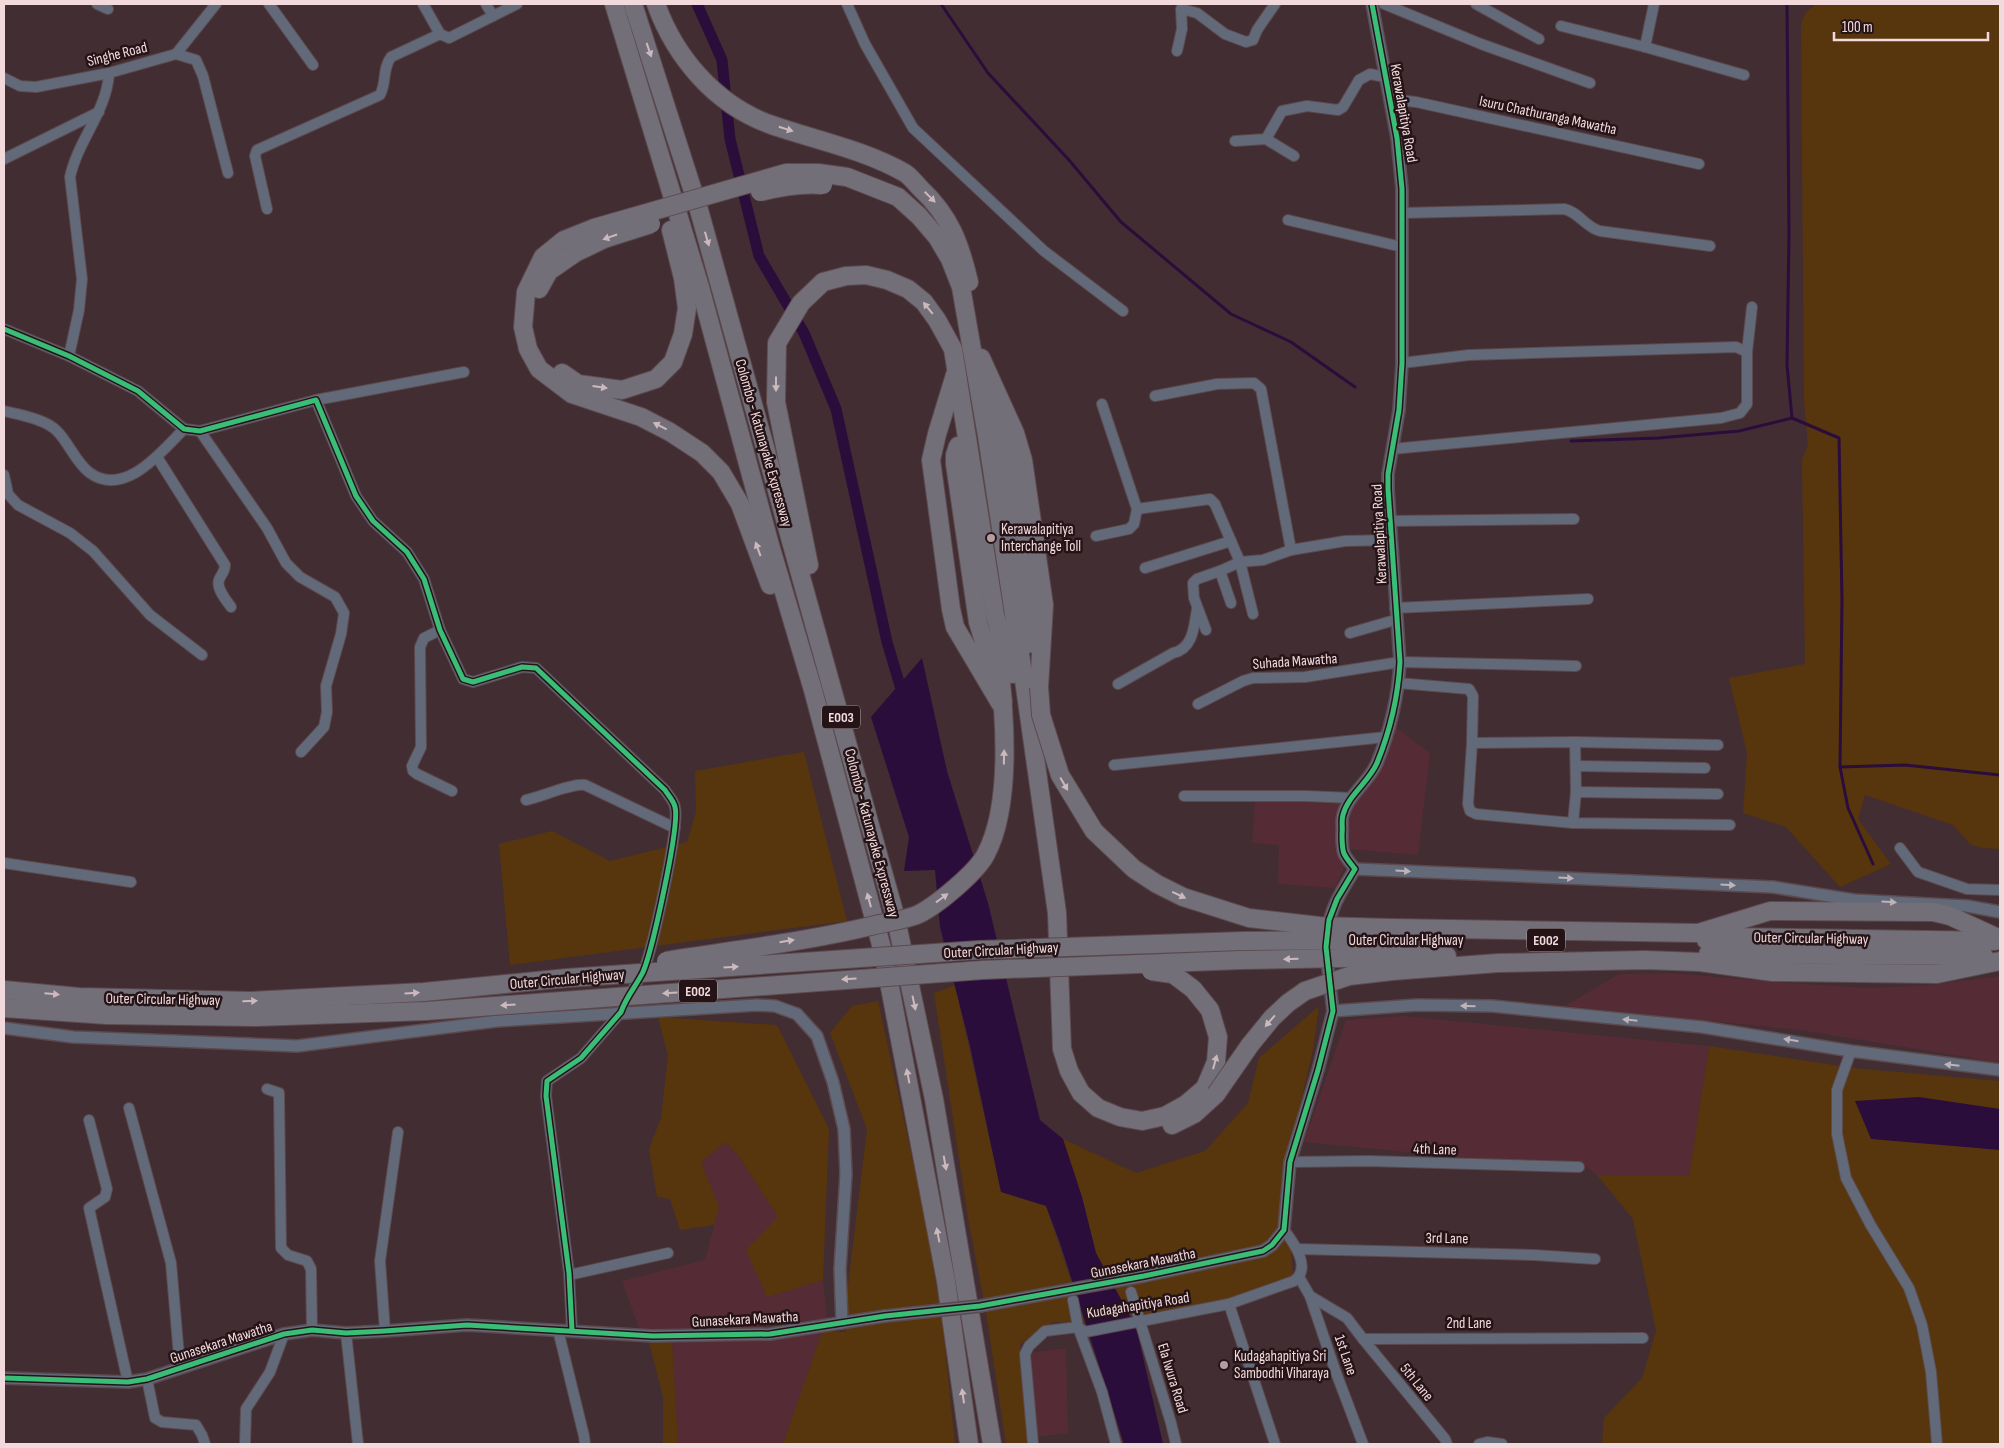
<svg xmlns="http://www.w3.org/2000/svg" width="2004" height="1448" viewBox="0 0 2004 1448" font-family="'Sofia Sans Condensed',sans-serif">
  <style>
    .built { fill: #552c35 }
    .green { fill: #57360d }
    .water { fill: #2b0d3c }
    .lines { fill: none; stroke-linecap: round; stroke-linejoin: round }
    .stream { stroke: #2b0d3c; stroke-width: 3 }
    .canal { stroke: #2b0d3c; stroke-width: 11 }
    .minor-casing { stroke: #5c4a4e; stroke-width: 12 }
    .tertiary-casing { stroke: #5c4a4e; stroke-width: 14 }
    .motorway-casing { stroke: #5c4a4e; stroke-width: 20 }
    .minor { stroke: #626a79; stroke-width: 10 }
    .tertiary { stroke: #626a79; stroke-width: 11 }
    .motorway { stroke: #736f78; stroke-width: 18 }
    .tertiary-bridge-casing { stroke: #5c4a4e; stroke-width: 14; stroke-linecap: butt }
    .motorway-bridge-casing { stroke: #5c4a4e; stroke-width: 20; stroke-linecap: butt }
    .tertiary-bridge { stroke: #626a79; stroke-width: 11 }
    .motorway-bridge { stroke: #736f78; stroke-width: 18 }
    .cycleway-casing { stroke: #251417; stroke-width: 8 }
    .cycleway { stroke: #3abd76; stroke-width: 5 }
    .oneway { fill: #ccb9be }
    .oneway2 { fill: #c0b2b9 }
    .poi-dot { fill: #b49da0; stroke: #251417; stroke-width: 2 }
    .labels { text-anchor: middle; stroke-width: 5; stroke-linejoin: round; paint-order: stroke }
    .shield { fill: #251417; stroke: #b49ea1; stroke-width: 1 }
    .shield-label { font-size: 14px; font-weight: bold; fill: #f2d9dc }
    .street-label { font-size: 15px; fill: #f2d9dc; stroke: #251417 }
    .poi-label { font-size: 15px; fill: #f2d9dc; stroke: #251417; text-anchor: start }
  </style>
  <rect width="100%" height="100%" fill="#422d32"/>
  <!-- built -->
  <g class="built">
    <polygon points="1394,726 1430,753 1418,855 1348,849 1348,818"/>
    <polygon points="1255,800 1344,802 1338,819 1336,846 1344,867 1335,888 1278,884 1279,845 1252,843"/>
    <polygon points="1671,973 1790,983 1868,988 1918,986 2000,976 2000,1061 1990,1061 1800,1030 1565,1006 1619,974"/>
    <polygon points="1402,1016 1709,1046 1689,1176 1597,1175 1587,1167 1489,1160 1304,1142 1346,1020"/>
    <polygon points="726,1142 738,1155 778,1217 767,1297 823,1280 827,1318 758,1327 640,1331 622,1281 705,1260 719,1207 701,1162"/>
    <polygon points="822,1332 783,1444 678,1444 672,1342 757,1340"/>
    <polygon points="1066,1348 1068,1433 1036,1437 1031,1353"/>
  </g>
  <!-- green -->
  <g class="green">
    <polygon points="1817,4 2000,4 2000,849 1982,848 1970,844 1953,825 1865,795 1858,819 1891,864 1840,887 1786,827 1743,813 1747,753 1729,678 1805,664 1802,460 1808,445 1804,400 1801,23 1806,12"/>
    <polygon points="804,752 847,921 510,965 499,844 552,831 610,861 687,842 696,812 695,771"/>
    <polygon points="955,985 1001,1191 1046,1206 1085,1323 1053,1322 1020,1344 1031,1444 1006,1444 986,1312 968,1218 934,993"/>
    <polygon points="878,1001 924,1212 942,1319 955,1444 783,1444 822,1332 846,1332 846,1302 867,1129 830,1033 852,1006"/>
    <polygon points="1319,1006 1313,1050 1284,1172 1293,1276 1226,1301 1131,1318 1096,1253 1082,1197 1063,1139 1136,1173 1205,1151 1248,1103 1259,1058"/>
    <polygon points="658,1017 777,1025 829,1129 823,1280 767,1297 746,1250 778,1217 738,1155 726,1142 701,1162 719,1207 714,1225 680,1230 670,1199 657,1197 649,1149 661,1118 668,1056"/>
    <polygon points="1709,1046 1853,1068 2000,1081 2000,1444 1602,1444 1604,1418 1642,1378 1656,1331 1633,1219 1597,1175 1689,1176"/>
    <polygon points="649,1342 672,1342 678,1444 663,1444 663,1397"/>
  </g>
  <!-- water -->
  <g class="water">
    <polygon points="922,658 947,771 988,903 1040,1120 1063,1139 1082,1197 1096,1253 1136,1327 1163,1444 1124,1444 1060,1243 1046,1206 1001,1192 970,1046 940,927 935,870 904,871 909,837 871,717"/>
    <polygon points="1919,1097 2000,1109 2000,1150 1871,1139 1855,1101"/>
  </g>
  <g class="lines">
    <!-- stream -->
    <g class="stream">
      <polyline points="941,4 988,73 1069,160 1121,222 1231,314 1291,342 1355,387"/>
      <polyline points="1787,4 1789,234 1787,365 1792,418 1839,438 1842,600 1840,767 1848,808 1873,864"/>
      <polyline points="1571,441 1659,438 1739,431 1792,418"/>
      <polyline points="1840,767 1905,765 2000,775"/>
    </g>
    <!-- canal -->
    <polyline class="canal" points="697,4 722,60 730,139 759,256 804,333 836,409 887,642 904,699"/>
    <!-- minor casing -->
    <g class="minor-casing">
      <g id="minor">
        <polyline points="97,4 108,9"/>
        <polyline points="269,4 313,65"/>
        <polyline points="423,4 440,34 449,38 517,4"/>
        <polyline points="486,4 493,16"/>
        <polyline points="847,4 865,44 913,128 1044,251 1123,311"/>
        <polyline points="1384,4 1481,44 1590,83"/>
        <polyline points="1476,4 1539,39"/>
        <polyline points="1654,4 1645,47 1744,75"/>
        <polyline points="1561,26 1645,47"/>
        <polyline points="1177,51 1182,29 1181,9 1197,13 1225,34 1246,42 1253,40 1257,30 1275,4"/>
        <polyline points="176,54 196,60 203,76 228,173"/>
        <polyline points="4,78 20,86 36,87 109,73 176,54 216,4"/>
        <polyline points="1390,99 1416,102 1699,164"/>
        <polyline points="1266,139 1294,156"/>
        <polyline points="1235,141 1266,139 1282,111 1307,106 1338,110 1343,107 1359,80 1370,74 1385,77"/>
        <polyline points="4,159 99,112"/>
        <path d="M267,209L255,156L257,150L380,95C387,82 382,69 391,57L440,34"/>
        <path d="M1402,213L1564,209C1579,212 1585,227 1600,231L1710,246"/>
        <polyline points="1288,220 1402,247"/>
        <path d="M4,329L69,356L138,391L184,429L200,431L316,400L356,496L373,521L407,552L424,579L440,630L463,679L473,682L522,667L536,668L665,790C668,795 674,801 675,807C680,826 652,951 643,972C636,986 626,997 621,1012L581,1058L547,1081L546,1096L569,1273L572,1330"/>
        <polyline points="1747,352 1752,307"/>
        <path d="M69,356L79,310L82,279L70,177C78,140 107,111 109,73"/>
        <polyline points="1155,396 1217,384 1254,383 1261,389 1291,550"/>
        <polyline points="316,400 464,372"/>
        <path d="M4,411C20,415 45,419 57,431C69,443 76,463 90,473C125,498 162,451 184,429"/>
        <polyline points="200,431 267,528 286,563 300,577 335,597 344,613 341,634 326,686 327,712 324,727 301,752"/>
        <polyline points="1392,449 1721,418 1740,413 1747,404 1747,352 1736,347 1469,355 1402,363"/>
        <path d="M157,457L225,565C225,572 221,574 219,580C216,588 226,600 231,607"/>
        <polyline points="4,475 8,494 18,505 70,533 93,551 150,615 202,655"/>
        <polyline points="1137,509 1210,499 1215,504 1240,562 1263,560 1291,550 1345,541 1390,540"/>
        <polyline points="1389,521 1574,519"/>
        <polyline points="1096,536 1129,529 1134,524 1137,509 1102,404"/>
        <polyline points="1145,568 1231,541"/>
        <polyline points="1220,571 1231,603"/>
        <polyline points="1395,608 1588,599"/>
        <polyline points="440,630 424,638 420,647 421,747 412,766 413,771 417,774 452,791"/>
        <polyline points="1206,630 1194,598 1193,583 1197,579 1220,571 1240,562 1253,614"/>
        <polyline points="1350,633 1395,620"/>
        <polyline points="1398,683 1469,689 1473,696 1472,743 1468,804 1470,811 1476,814 1573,823 1730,825"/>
        <path d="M1118,684L1173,653C1193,649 1194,627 1197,609"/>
        <polyline points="1198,704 1243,681 1253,678 1305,677 1400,662 1576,666"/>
        <polyline points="1575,742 1718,745"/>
        <polyline points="1472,743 1575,742 1576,792 1573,823"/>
        <polyline points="1114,765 1386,737"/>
        <polyline points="1576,766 1705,768"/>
        <polyline points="1576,792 1718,794"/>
        <polyline points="1184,796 1306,796 1352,798"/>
        <path d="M526,800C541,797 572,783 585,785L675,828"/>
        <polyline points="1900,848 1918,872 1967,889 2000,890"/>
        <polyline points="4,863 131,882"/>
        <polyline points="1851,1051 1837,1090 1837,1134 1846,1178 1870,1224 1909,1288 1922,1325 1931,1372 1937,1444"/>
        <polyline points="267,1089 279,1093 281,1248 288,1255 307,1261 311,1269 312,1330"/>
        <polyline points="129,1108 171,1263 180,1368"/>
        <polyline points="89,1120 107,1189 105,1197 89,1208 128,1382"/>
        <polyline points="1290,1162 1369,1161 1579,1167"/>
        <polyline points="1298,1249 1534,1255 1595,1259"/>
        <polyline points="569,1275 668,1253"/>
        <polyline points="1299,1277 1310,1296 1335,1370 1363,1444"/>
        <polyline points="1131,1292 1171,1423 1176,1444"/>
        <polyline points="1310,1296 1347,1318 1363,1339 1643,1338"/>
        <polyline points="1073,1300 1078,1327 1102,1392 1116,1444"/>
        <polyline points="1229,1304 1275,1444"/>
        <polyline points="558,1330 584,1436 585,1444"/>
        <polyline points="385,1331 380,1261 398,1132"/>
        <polyline points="346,1333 358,1444"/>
        <polyline points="1363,1339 1445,1439 1447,1444"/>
        <polyline points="147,1379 155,1418 162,1422 196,1425 202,1435 205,1444"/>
        <polyline points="245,1444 246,1409 270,1372 284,1334"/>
        <path d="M1033,1444L1025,1354L1029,1346L1045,1331L1078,1327L1085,1332L1229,1304L1294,1281C1312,1268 1294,1243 1284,1230"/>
        <polyline points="1479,1444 1487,1442 1502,1444"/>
      </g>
    </g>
    <!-- tertiary casing -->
    <g class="tertiary-casing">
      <g id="tertiary">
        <polyline points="1355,869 1773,887 1854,900 1967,906 2000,912"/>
        <path d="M1328,931C1330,907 1343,889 1355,869C1343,854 1342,854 1342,834C1343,828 1341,820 1343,815C1348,795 1369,782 1377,763C1390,731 1398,697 1400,662L1388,489V474L1399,410L1402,363V189L1397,138L1372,4"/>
        <polyline points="1333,1011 1417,1005 1492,1006 1702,1027 1851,1051 2000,1070"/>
        <polyline points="4,1028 73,1037 297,1046 497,1021 757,1005 775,1006 797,1014 817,1036 833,1082 844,1129 846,1174 840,1269 842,1323"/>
        <polyline points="1144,1276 1263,1251 1272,1245 1284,1230 1290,1162 1318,1070 1333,1011 1326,952"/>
        <polyline points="4,1378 128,1382 147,1379 284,1334 312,1330 346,1333 385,1331 467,1325 653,1336 770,1334 885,1316"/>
      </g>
    </g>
    <!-- motorway casing -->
    <g class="motorway-casing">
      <g id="motorway">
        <polyline points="614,4 700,287 770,545 813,690 884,956 946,1281 969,1444"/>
        <polyline points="633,4 699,210 896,919 934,1099 992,1444"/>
        <path d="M656,4C675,57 715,104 769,124C814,140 863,149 905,173C911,177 916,184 921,189C950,216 960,244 969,282"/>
        <polyline points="847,177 898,197 919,216 937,237 950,259 961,287 987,436 1025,687 1057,913 1062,1049 1069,1071 1081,1093 1098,1108 1120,1117 1142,1121 1165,1116 1185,1105 1205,1088 1216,1062 1218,1037 1210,1010 1193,989"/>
        <polyline points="564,240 543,257 526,292 523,327 528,349 539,369 572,394 641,417 670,432 702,453 721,472 740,504 770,585"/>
        <polyline points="539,289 549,271 575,253"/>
        <polyline points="981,358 1015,433 1023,460 1044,605 1039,687"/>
        <polyline points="562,373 578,384 622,390 656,379 673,362 683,334 687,308 683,278 671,230"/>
        <polyline points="955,375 937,434 931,460 951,609 955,627 1003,708"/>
        <path d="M993,406C1005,438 1008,474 1014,507C1021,552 1031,599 1028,644"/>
        <polyline points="958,446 955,455 955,464 978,622 988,655"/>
        <polyline points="809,565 776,402 777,343 801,303 823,282 846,276 866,275 887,280 908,289 924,302 937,320 953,349 995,615 1012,674"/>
        <polyline points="990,640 1001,683 1003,703"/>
        <polyline points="1390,928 1698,933 1770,911 1933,912 1950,916 2000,939"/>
        <polyline points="1391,940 1438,940"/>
        <polyline points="1706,940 1723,937 1995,941"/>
        <polyline points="1708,954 1984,956"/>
        <polyline points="1392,957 1447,956"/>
        <polyline points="1392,971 1498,963 1645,960 1700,962 1773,972 1937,974 2000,961"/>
        <polyline points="1172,1125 1194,1114 1216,1094"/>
      </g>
    </g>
    <!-- minor -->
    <use href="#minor" class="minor"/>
    <!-- tertiary -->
    <use href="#tertiary" class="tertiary"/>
    <!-- motorway -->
    <use href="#motorway" class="motorway"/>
    <!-- tertiary-bridge casing -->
    <g class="tertiary-bridge-casing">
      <polyline id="tertiary-bridge" points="885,1316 980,1306 1144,1276"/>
    </g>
    <!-- motorway-bridge casing -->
    <g class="motorway-bridge-casing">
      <g id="motorway-bridge">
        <path d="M760,192C780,187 802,183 823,185"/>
        <polyline points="564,240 594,228 786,173 818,173 847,177"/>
        <polyline points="575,253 604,239 651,224"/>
        <polyline points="1039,687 1041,715 1060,775 1094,831 1134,869 1157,884 1183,897 1249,918 1319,926 1390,928"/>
        <path d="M666,961C734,950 804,942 871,926C885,922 907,920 919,914C937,905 977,872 986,854C1007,814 1006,752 1003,708"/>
        <polyline points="1151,971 1173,974 1193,989"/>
        <polyline points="4,990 79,997 250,1001 424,992 567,978 979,950 1243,941 1391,940"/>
        <polyline points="4,1008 107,1015 257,1017 426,1011 982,970 1241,960 1392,957"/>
        <polyline points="1216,1094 1250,1045 1272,1018 1288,1003 1305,991 1349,976 1392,971"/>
      </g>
    </g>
    <!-- tertiary-bridge -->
    <use href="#tertiary-bridge" class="tertiary-bridge"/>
    <!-- motorway-bridge -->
    <use href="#motorway-bridge" class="motorway-bridge"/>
    <!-- cycleway casing -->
    <g class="cycleway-casing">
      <g id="cycleway">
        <path d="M4,329L69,356L138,391L184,429L200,431L316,400L356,496L373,521L407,552L424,579L440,630L463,679L473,682L522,667L536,668L665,790C668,795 674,801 675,807C680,826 652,951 643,972C636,986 626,997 621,1012L581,1058L547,1081L546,1096L569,1273L572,1330"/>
        <path d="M4,1378L128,1382L147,1379L284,1334L312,1330L346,1333L385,1331L467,1325L653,1336L770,1334L885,1316L980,1306L1144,1276L1263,1251L1272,1245L1284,1230L1290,1162L1318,1070L1333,1011L1326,947L1329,920L1337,899L1355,869C1343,854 1342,854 1342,834C1343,828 1341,820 1343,815C1348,795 1369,782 1377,763C1390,731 1398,697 1400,662L1388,489V474L1399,410L1402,363V189L1397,138L1372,4"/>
      </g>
    </g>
    <!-- cycleway -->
    <use href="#cycleway" class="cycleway"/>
  </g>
  <!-- one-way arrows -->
  <defs><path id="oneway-solid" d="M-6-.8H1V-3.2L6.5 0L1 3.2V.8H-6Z" transform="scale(1.25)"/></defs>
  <g class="oneway">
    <use href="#oneway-solid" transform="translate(649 50) rotate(71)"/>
    <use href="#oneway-solid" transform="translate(786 129) rotate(17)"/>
    <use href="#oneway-solid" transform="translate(930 197) rotate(45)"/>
    <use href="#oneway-solid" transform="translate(610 237) rotate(161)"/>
    <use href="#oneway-solid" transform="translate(707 239) rotate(74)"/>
    <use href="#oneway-solid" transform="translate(928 308) rotate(-129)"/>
    <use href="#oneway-solid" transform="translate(776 384) rotate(90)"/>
    <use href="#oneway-solid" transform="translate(600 387) rotate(8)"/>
    <use href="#oneway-solid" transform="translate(660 426) rotate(-153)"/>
    <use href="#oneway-solid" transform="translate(758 549) rotate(-110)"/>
    <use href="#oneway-solid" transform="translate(1004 757) rotate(-89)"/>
    <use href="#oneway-solid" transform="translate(1064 784) rotate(60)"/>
    <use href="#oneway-solid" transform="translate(1179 895) rotate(25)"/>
    <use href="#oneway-solid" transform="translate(942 898) rotate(-36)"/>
    <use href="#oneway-solid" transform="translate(869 900) rotate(-105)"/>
    <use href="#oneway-solid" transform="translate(787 941) rotate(-9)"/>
    <use href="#oneway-solid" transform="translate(1291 959) rotate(179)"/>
    <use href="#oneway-solid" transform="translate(731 967) rotate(-4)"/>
    <use href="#oneway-solid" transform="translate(849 979) rotate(176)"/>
    <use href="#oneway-solid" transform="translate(412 993) rotate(-3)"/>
    <use href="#oneway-solid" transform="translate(670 993) rotate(176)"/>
    <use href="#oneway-solid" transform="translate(52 994) rotate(5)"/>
    <use href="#oneway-solid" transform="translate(250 1001) rotate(-1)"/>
    <use href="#oneway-solid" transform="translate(914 1003) rotate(78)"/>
    <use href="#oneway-solid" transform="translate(508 1005) rotate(176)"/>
    <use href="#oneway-solid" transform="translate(1270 1021) rotate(131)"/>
    <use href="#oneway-solid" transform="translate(1215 1062) rotate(-75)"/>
    <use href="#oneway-solid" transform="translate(908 1076) rotate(-101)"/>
    <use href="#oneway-solid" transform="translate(945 1163) rotate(80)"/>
    <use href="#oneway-solid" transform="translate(938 1235) rotate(-101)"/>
    <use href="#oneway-solid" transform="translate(963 1396) rotate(-98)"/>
  </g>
  <g class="oneway2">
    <use href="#oneway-solid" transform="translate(1403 871) rotate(3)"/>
    <use href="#oneway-solid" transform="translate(1566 878) rotate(3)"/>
    <use href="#oneway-solid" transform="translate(1728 885) rotate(3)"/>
    <use href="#oneway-solid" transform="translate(1889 902) rotate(3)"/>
    <use href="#oneway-solid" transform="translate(1468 1006) rotate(-179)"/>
    <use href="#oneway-solid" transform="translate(1630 1020) rotate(-174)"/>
    <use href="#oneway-solid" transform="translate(1791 1040) rotate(-171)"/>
    <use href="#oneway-solid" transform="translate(1952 1065) rotate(-174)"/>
  </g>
  <!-- markers -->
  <g class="poi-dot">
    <circle cx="991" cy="538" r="5"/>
    <circle cx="1224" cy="1365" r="5"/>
  </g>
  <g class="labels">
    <!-- shield labels -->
    <g class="shield">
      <rect x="822" y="705.5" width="38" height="23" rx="4"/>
      <rect x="1527" y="928.5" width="38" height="23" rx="4"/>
      <rect x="679" y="979.5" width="38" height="23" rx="4"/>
    </g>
    <g class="shield-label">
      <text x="841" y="722">E003</text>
      <text x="1546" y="945">E002</text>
      <text x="698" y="996">E002</text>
    </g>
    <!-- street labels -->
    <g class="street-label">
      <text transform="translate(117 54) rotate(-14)" y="5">Singhe Road</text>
      <text transform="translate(1404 113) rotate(80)" y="5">Kerawalapitiya Road</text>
      <text transform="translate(1548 115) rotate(12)" y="5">Isuru Chathuranga Mawatha</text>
      <text transform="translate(764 443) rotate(74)" y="5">Colombo - Katunayake Expressway</text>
      <text transform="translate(1379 534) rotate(-93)" y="5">Kerawalapitiya Road</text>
      <text transform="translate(1295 661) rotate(-4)" y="5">Suhada Mawatha</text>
      <text transform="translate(872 833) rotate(75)" y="5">Colombo - Katunayake Expressway</text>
      <text transform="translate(1811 938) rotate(1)" y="5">Outer Circular Highway</text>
      <text x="1406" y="945">Outer Circular Highway</text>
      <text transform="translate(1001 950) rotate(-3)" y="5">Outer Circular Highway</text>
      <text transform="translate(567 979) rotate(-5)" y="5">Outer Circular Highway</text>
      <text transform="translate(163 999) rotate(1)" y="5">Outer Circular Highway</text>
      <text transform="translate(1435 1149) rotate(2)" y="5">4th Lane</text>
      <text transform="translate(1447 1238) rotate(1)" y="5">3rd Lane</text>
      <text transform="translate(1143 1263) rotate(-11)" y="5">Gunasekara Mawatha</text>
      <text transform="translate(1138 1305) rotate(-9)" y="5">Kudagahapitiya Road</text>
      <text transform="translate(745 1319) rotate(-3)" y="5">Gunasekara Mawatha</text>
      <text x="1469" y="1328">2nd Lane</text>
      <text transform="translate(221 1342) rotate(-18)" y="5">Gunasekara Mawatha</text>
      <text transform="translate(1346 1355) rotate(71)" y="5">1st Lane</text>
      <text transform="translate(1173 1378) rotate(73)" y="5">Ela Iwura Road</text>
      <text transform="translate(1417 1382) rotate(51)" y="5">5th Lane</text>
    </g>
    <!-- poi labels -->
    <g class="poi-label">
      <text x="1001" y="534">Kerawalapitiya<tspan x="1001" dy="17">Interchange Toll</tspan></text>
      <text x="1234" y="1361">Kudagahapitiya Sri<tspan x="1234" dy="17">Sambodhi Viharaya</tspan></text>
    </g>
  </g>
  <!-- border -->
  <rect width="2004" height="1448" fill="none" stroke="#f2d9dc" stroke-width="10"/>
  <!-- scale -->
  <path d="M1834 32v8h154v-8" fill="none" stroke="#f2d9dc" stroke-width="2.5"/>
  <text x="1842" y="32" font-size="15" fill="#f2d9dc" stroke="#251417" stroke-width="4" paint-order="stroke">100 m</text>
</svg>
